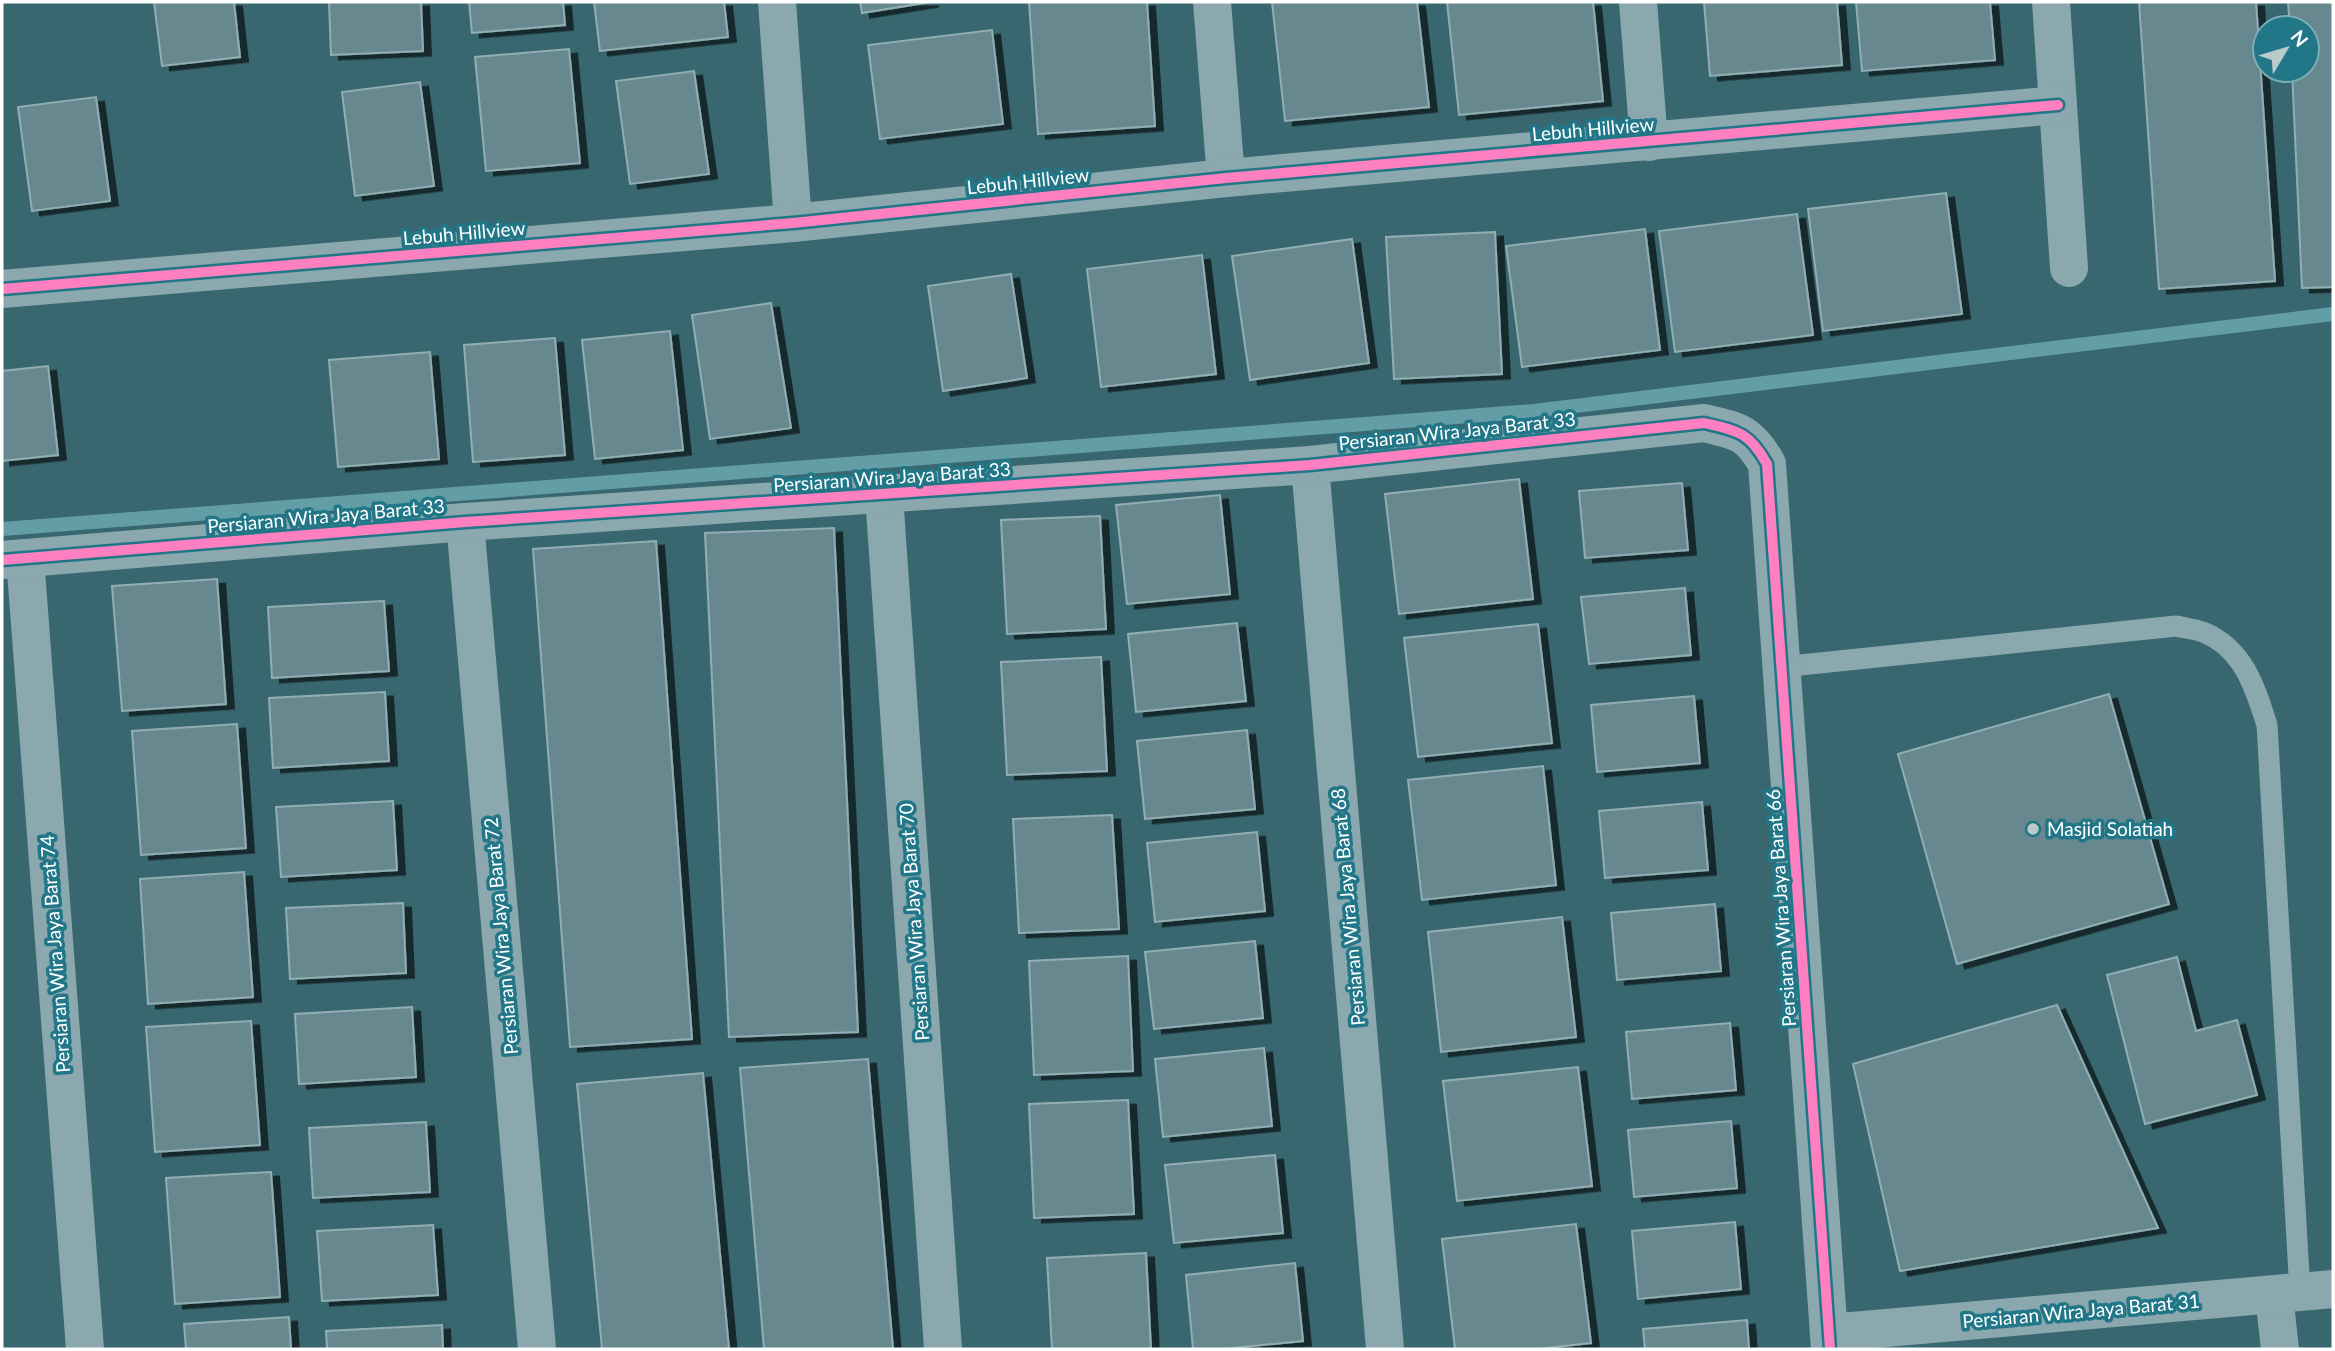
<svg xmlns="http://www.w3.org/2000/svg" width="2335" height="1351" viewBox="0 0 2335 1351" font-family="Lato,sans-serif">
  <style>
    .lines { fill: none; stroke-linecap: round; stroke-linejoin: round }
    .stream { stroke: #639ea7; stroke-width: 14 }
    .building { fill: #66888e; stroke: #92aeb3; stroke-width: 2; filter: url(#shadow) }
    .lane { stroke: #8ba8ae; stroke-width: 21 }
    .street { stroke: #8ba8ae; stroke-width: 38 }
    .cycleway-casing { stroke: #217787; stroke-width: 15 }
    .cycleway { stroke: #ff80c0; stroke-width: 10 }
    .poi-dot { fill: #b9cacd; stroke: #217787; stroke-width: 2.5 }
    .labels { text-anchor: middle; stroke-width: 7; stroke-linejoin: round; paint-order: stroke }
    .street-label { font-size: 19px; fill: #fff; stroke: #217787 }
    .poi-label { font-size: 19px; fill: #fff; stroke: #217787; text-anchor: start }
  </style>
  <defs>
    <filter id="shadow"><feDropShadow dx="8" dy="4.5" stdDeviation="0" flood-color="#0009"/></filter>
  </defs>
  <rect width="100%" height="100%" fill="#386770"/>
  <g class="lines">
    <!-- stream -->
    <polyline class="stream" points="2,529 1534,411 2333,314"/>
  </g>
  <!-- building -->
  <g class="building">
    <polygon points="154,2 234,2 240,57 162,66"/>
    <polygon points="329,2 421,2 423,51 331,55"/>
    <polygon points="469,2 563,2 565,25 472,33"/>
    <polygon points="594,2 724,2 728,37 600,51"/>
    <polygon points="860,2 931,2 862,13"/>
    <polygon points="1029,2 1147,2 1155,126 1038,134"/>
    <polygon points="1272,2 1417,2 1429,107 1285,121"/>
    <polygon points="1447,2 1593,2 1603,101 1459,115"/>
    <polygon points="1704,2 1837,2 1842,65 1710,76"/>
    <polygon points="1856,2 1990,2 1995,60 1862,71"/>
    <polygon points="2139,2 2256,2 2275,281 2159,289"/>
    <polygon points="2288,2 2333,2 2333,287 2302,288 2292,70 2307,70 2307,28 2290,28"/>
    <polygon points="992,30 1003,124 880,139 868,45"/>
    <polygon points="569,49 580,163 486,171 475,57"/>
    <polygon points="694,71 709,174 630,184 616,81"/>
    <polygon points="420,82 434,186 355,196 342,92"/>
    <polygon points="96,97 110,201 32,211 18,107"/>
    <polygon points="1946,193 1962,314 1823,331 1808,209"/>
    <polygon points="1797,214 1813,335 1675,352 1659,231"/>
    <polygon points="1645,229 1660,350 1522,367 1506,246"/>
    <polygon points="1495,232 1502,374 1394,379 1386,237"/>
    <polygon points="1352,239 1369,363 1250,380 1232,256"/>
    <polygon points="1202,255 1216,374 1101,387 1087,269"/>
    <polygon points="1011,274 1027,378 943,391 928,286"/>
    <polygon points="771,303 791,428 710,439 692,315"/>
    <polygon points="670,331 683,450 595,459 582,340"/>
    <polygon points="555,338 565,455 473,462 464,345"/>
    <polygon points="430,352 439,459 338,467 329,360"/>
    <polygon points="48,366 58,455 2,461 2,371"/>
    <polygon points="1519,479 1533,599 1399,614 1385,494"/>
    <polygon points="1682,483 1688,550 1585,558 1579,491"/>
    <polygon points="1220,495 1230,594 1127,604 1116,505"/>
    <polygon points="1100,516 1106,629 1007,634 1001,520"/>
    <polygon points="834,528 858,1032 729,1037 705,533"/>
    <polygon points="656,541 692,1039 570,1047 533,549"/>
    <polygon points="217,579 226,704 122,711 112,586"/>
    <polygon points="1685,588 1691,655 1589,664 1581,597"/>
    <polygon points="384,601 389,671 272,678 268,607"/>
    <polygon points="1237,623 1246,701 1136,712 1128,634"/>
    <polygon points="1538,624 1552,743 1418,757 1404,638"/>
    <polygon points="1101,657 1107,771 1007,775 1001,662"/>
    <polygon points="385,692 389,761 273,768 269,698"/>
    <polygon points="2109,694 2169,904 1957,964 1898,754"/>
    <polygon points="1694,696 1700,763 1597,772 1591,705"/>
    <polygon points="237,724 246,848 141,855 132,731"/>
    <polygon points="1247,730 1255,809 1145,819 1137,741"/>
    <polygon points="1543,766 1556,885 1422,900 1408,780"/>
    <polygon points="393,801 397,870 281,877 276,807"/>
    <polygon points="1702,802 1708,870 1605,878 1599,811"/>
    <polygon points="1112,815 1119,929 1019,933 1013,819"/>
    <polygon points="1257,832 1265,911 1155,922 1147,843"/>
    <polygon points="244,872 253,997 148,1004 140,879"/>
    <polygon points="403,903 406,973 290,979 286,908"/>
    <polygon points="1715,904 1721,971 1617,980 1611,913"/>
    <polygon points="1562,917 1576,1037 1441,1052 1428,932"/>
    <polygon points="1255,941 1263,1018 1154,1029 1145,952"/>
    <polygon points="1128,956 1133,1071 1034,1075 1029,961"/>
    <polygon points="2177,957 2196,1031 2237,1020 2257,1095 2145,1124 2107,975"/>
    <polygon points="2057,1005 2158,1228 1900,1271 1853,1064"/>
    <polygon points="412,1007 416,1077 299,1084 295,1014"/>
    <polygon points="251,1021 260,1145 155,1152 146,1027"/>
    <polygon points="1730,1023 1736,1090 1632,1099 1626,1032"/>
    <polygon points="1264,1048 1272,1126 1163,1137 1155,1059"/>
    <polygon points="868,1059 893,1349 764,1349 740,1068"/>
    <polygon points="1578,1067 1592,1186 1457,1201 1443,1081"/>
    <polygon points="703,1073 729,1349 602,1349 577,1084"/>
    <polygon points="1128,1100 1134,1214 1034,1218 1029,1104"/>
    <polygon points="1731,1121 1737,1188 1634,1197 1628,1130"/>
    <polygon points="426,1122 430,1192 313,1198 309,1128"/>
    <polygon points="1275,1155 1283,1233 1174,1243 1165,1165"/>
    <polygon points="271,1172 280,1297 175,1304 166,1178"/>
    <polygon points="1735,1222 1741,1289 1638,1299 1632,1231"/>
    <polygon points="1576,1224 1591,1343 1537,1349 1455,1349 1442,1239"/>
    <polygon points="433,1225 438,1295 322,1301 317,1231"/>
    <polygon points="1146,1253 1151,1349 1052,1349 1047,1258"/>
    <polygon points="1295,1263 1303,1341 1223,1349 1193,1349 1186,1275"/>
    <polygon points="289,1317 291,1349 186,1349 184,1324"/>
    <polygon points="1747,1320 1749,1349 1645,1349 1643,1329"/>
    <polygon points="442,1325 443,1349 327,1349 326,1331"/>
  </g>
  <g class="lines">
    <!-- lane -->
    <path class="lane" d="M1781,667L2176,626C2184,628 2195,629 2203,632C2243,648 2255,687 2267,725L2300,1292"/>
    <!-- street -->
    <g class="street">
      <polyline points="777,2 793,223"/>
      <polyline points="1212,2 1226,178"/>
      <polyline points="1638,2 1649,142"/>
      <polyline points="2051,2 2069,268"/>
      <polyline points="2,289 793,223 1226,178 2058,105"/>
      <polyline points="1310,465 1385,1349"/>
      <polyline points="884,495 943,1349"/>
      <polyline points="465,522 537,1349"/>
      <polyline points="25,558 85,1349"/>
      <path d="M2,560L465,522L1310,465L1704,423C1738,431 1749,432 1767,464L1830,1349"/>
      <polyline points="2274,1295 2280,1349"/>
      <polyline points="1829,1333 2333,1289"/>
    </g>
    <!-- cycleway casing -->
    <g class="cycleway-casing">
      <g id="cycleway">
        <polyline points="2,289 793,223 1226,178 2058,105"/>
        <path d="M2,560L465,522L1310,465L1704,423C1738,431 1749,432 1767,464L1830,1349"/>
      </g>
    </g>
    <!-- cycleway -->
    <use href="#cycleway" class="cycleway"/>
  </g>
  <!-- markers -->
  <circle class="poi-dot" cx="2033" cy="829" r="7"/>
  <g class="labels">
    <!-- street labels -->
    <g class="street-label">
      <text transform="translate(1593 129) rotate(-5)" y="7">Lebuh Hillview</text>
      <text transform="translate(1028 181) rotate(-6)" y="7">Lebuh Hillview</text>
      <text transform="translate(464 233) rotate(-5)" y="7">Lebuh Hillview</text>
      <text transform="translate(1457 431) rotate(-6)" y="7">Persiaran Wira Jaya Barat 33</text>
      <text transform="translate(892 477) rotate(-4)" y="7">Persiaran Wira Jaya Barat 33</text>
      <text transform="translate(326 516) rotate(-5)" y="7">Persiaran Wira Jaya Barat 33</text>
      <text transform="translate(1348 907) rotate(-95)" y="7">Persiaran Wira Jaya Barat 68</text>
      <text transform="translate(1781 908) rotate(-94)" y="7">Persiaran Wira Jaya Barat 66</text>
      <text transform="translate(914 922) rotate(-94)" y="7">Persiaran Wira Jaya Barat 70</text>
      <text transform="translate(501 936) rotate(-95)" y="7">Persiaran Wira Jaya Barat 72</text>
      <text transform="translate(55 954) rotate(-94)" y="7">Persiaran Wira Jaya Barat 74</text>
      <text transform="translate(2081 1311) rotate(-5)" y="7">Persiaran Wira Jaya Barat 31</text>
    </g>
    <!-- poi labels -->
    <g class="poi-label">
      <text x="2047" y="836">Masjid Solatiah</text>
    </g>
  </g>
  <!-- border -->
  <rect width="2335" height="1351" fill="none" stroke="#ffffff" stroke-width="7"/>
  <!-- north arrow -->
  <g transform="translate(2286 49) rotate(52)"><circle r="33" fill="#217787" stroke="#7aadb7" stroke-width="2"/>
  <path d="M0-5L12 26L0 18L-12 26Z" fill="#b9cacd"/>
  <text y="-10" font-size="19" font-weight="bold" text-anchor="middle" fill="#ffffff">N</text>
  </g>
</svg>
